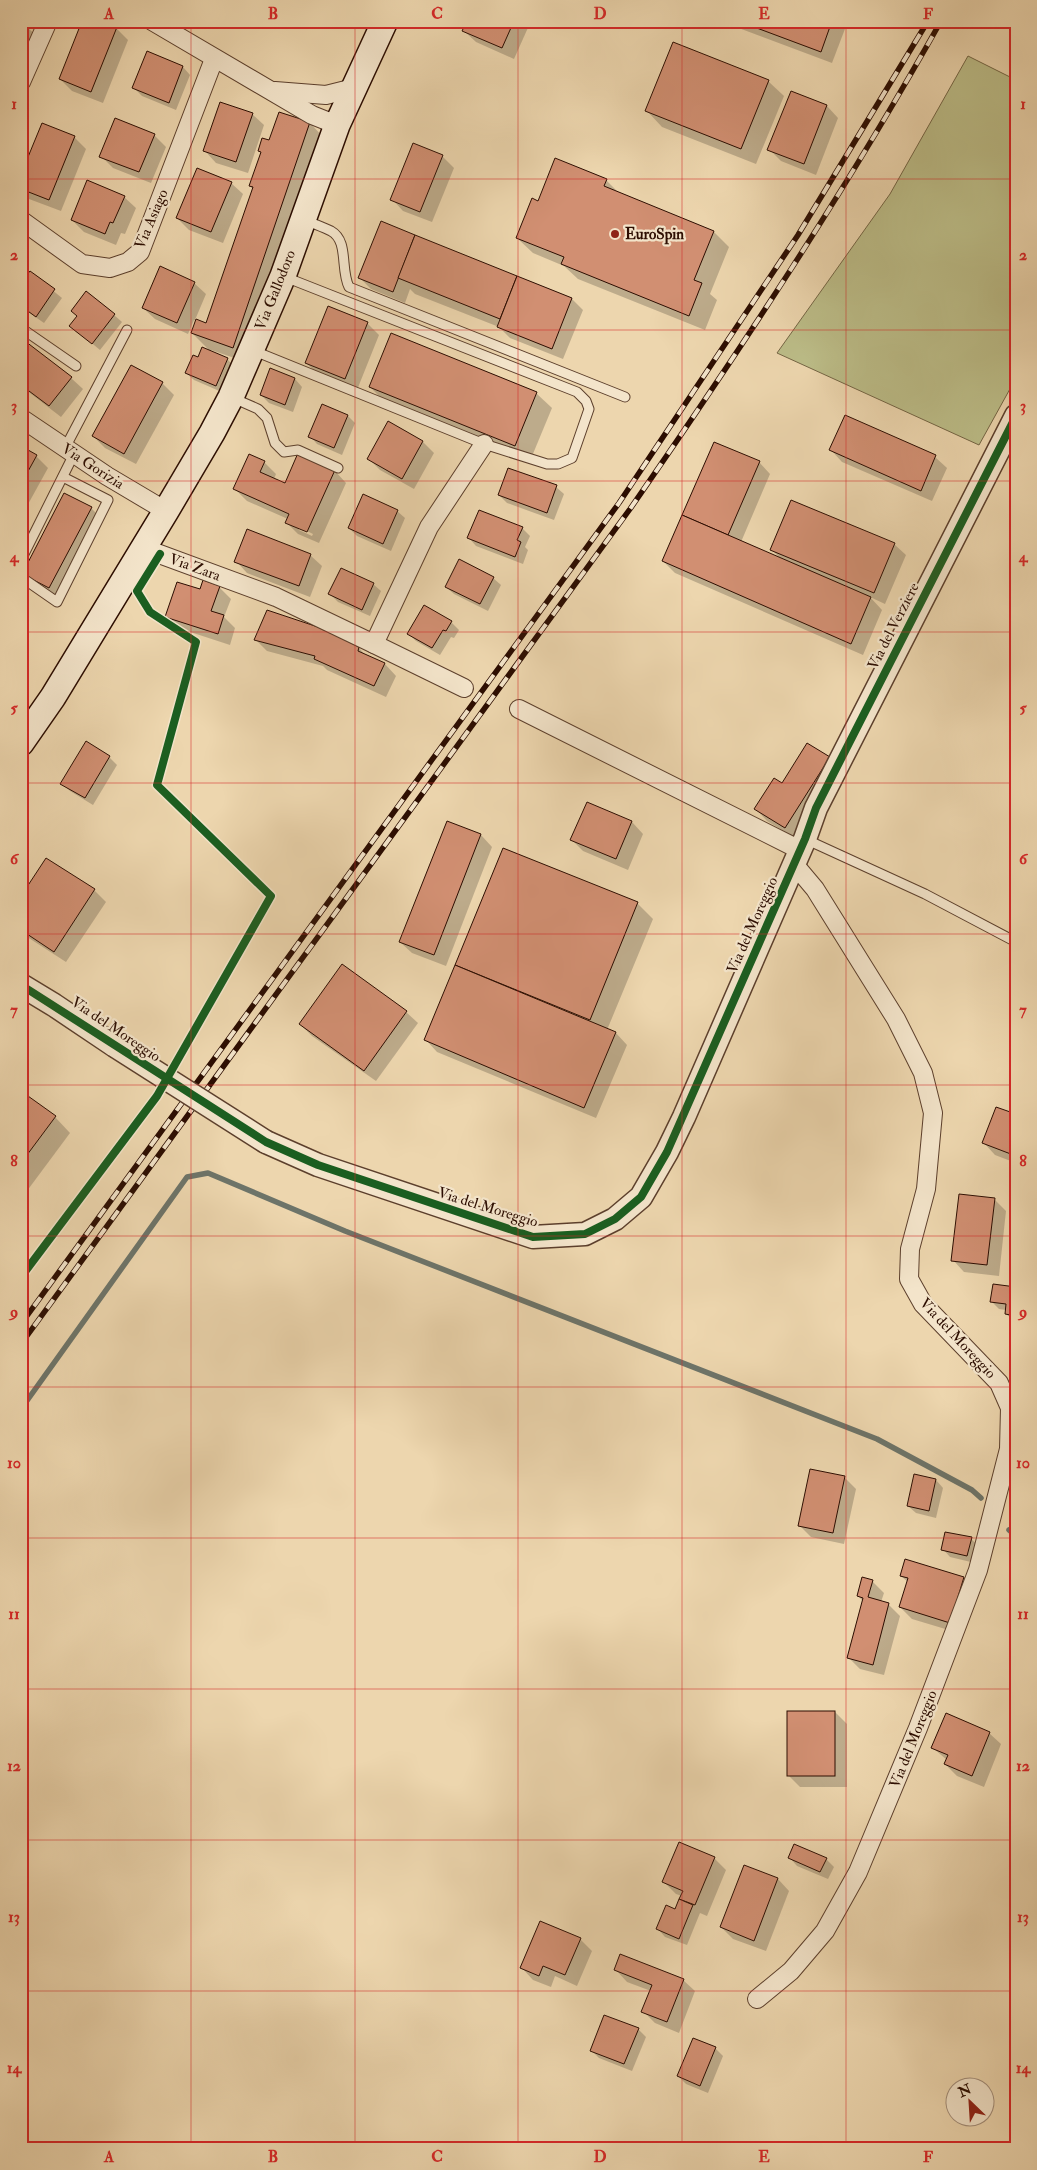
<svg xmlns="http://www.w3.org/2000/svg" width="1037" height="2170" viewBox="0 0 1037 2170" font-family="'IM FELL Double Pica',serif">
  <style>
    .green { fill: #bcbd88; stroke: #746544 }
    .shadow { fill: #0003; fill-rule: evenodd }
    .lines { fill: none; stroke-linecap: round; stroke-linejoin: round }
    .stream { stroke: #6d7469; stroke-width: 5.5 }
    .building { fill: #d18f72; stroke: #2c0d01 }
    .service-casing { stroke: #5c3f2c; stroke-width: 11 }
    .minor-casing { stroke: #5c3f2c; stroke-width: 20 }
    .tertiary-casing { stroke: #5c3f2c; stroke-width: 25 }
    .secondary-casing { stroke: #2c0d01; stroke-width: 28 }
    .service { stroke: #f3e4ca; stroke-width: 9 }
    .minor { stroke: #f3e4ca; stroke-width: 18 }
    .tertiary { stroke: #f3e4ca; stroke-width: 22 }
    .secondary { stroke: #f3e4ca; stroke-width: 25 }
    .rail-casing { stroke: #2c0d01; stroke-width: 5.5 }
    .rail { stroke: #f3e4ca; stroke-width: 4; stroke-dasharray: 11; stroke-linecap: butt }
    .tertiary-bridge-casing { stroke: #5c3f2c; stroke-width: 25; stroke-linecap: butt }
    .tertiary-bridge { stroke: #f3e4ca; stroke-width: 22 }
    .cycleway-casing { stroke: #f3e4ca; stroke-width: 11 }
    .cycleway { stroke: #1b5e20; stroke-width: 8 }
    .grid { fill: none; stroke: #d62828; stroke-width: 1; stroke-opacity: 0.55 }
    .poi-dot { fill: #8f2418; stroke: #f3e4ca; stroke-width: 2 }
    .labels { text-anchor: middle; stroke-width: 4.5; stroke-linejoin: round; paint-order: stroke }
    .street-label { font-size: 15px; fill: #2c0d01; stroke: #f3e4ca }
    .poi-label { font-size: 15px; font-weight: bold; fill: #2c0d01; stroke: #f3e4ca; text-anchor: start }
    .neatline { fill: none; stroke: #d62828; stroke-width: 2 }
    .grid-label { font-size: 16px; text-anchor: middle; font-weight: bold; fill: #d62828 }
  </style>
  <rect width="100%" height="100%" fill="#edd6ae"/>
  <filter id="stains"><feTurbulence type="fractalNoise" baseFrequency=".004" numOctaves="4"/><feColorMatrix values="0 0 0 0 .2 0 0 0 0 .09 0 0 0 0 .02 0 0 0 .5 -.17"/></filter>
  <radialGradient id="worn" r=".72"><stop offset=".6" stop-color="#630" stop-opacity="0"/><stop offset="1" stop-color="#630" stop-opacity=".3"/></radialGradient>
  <!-- green -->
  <polygon class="green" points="968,56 1016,80 1016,378 979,445 777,353 890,194"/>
  <!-- shadow -->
  <g class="shadow">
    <polygon points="468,21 531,21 514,59 476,42 464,31"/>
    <polygon points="720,21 848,21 832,63"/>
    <polygon points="21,22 37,36 21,73"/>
    <polygon points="116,28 128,40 103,103 72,91 60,79"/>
    <polygon points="148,53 183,67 190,75 176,110 142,96 134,88"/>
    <polygon points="768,81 784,96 756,164 662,127 647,111"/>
    <polygon points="792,93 827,106 838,118 816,175 781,161 769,149"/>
    <polygon points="280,113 310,123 325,139 249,363 211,350 211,352 192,333 196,321 194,320 188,334 155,319 143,308 194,283 206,294 195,320 207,324 253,189 250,186 270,142"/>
    <polygon points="252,114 264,125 248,173 216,163 205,151"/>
    <polygon points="154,135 166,147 151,183 113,168 101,156"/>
    <polygon points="74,137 86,149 61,211 29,199 21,191 21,177"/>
    <polygon points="442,156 454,168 432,222 403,211 392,199"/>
    <polygon points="606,180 620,194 714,232 729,247 710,294 717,300 705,330 578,279 564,266 533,253 517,238 539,203"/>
    <polygon points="231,183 243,194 223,243 189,230 177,218"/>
    <polygon points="124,197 136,208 125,234 121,233 116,245 84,232 72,220"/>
    <polygon points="381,223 572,299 583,310 563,359 510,338 499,327 415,294 410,289 405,303 371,289 359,277"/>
    <polygon points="30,272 62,298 44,323 21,307 21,284"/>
    <polygon points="114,315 122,322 100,350 71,326"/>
    <polygon points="367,323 379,335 357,390 318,374 306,363"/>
    <polygon points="21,339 71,378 83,389 61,417 21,386"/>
    <polygon points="198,359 227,359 235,367 224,393 194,380 186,373"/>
    <polygon points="271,370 295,379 302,387 293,412 269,403 261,395"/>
    <polygon points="162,383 174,395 136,464 105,448 93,436"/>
    <polygon points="370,387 536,393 552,408 530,461 386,403"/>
    <polygon points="323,405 348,416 355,423 342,455 317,444 310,436"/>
    <polygon points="845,417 935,457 947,468 932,501 842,462 831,450"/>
    <polygon points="423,442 434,453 414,489 380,470 369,459"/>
    <polygon points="21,448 36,456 48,468 21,517"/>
    <path d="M264,462L276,474L274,479L285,485L335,471L346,483L319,543L298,534L286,522L288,519L247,501L235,489ZM299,527L313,534L312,536L299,530Z"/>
    <polygon points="759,462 770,474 741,542 781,559 772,550 894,544 906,555 885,604 870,597 882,610 863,655 675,573 663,561"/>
    <polygon points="556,487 564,494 554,520 507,503 499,495"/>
    <polygon points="91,508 103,520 61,599 35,586 23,574"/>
    <polygon points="397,511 405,518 391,551 357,536 349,528"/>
    <polygon points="522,528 530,536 525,547 528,550 523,564 476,546 469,538"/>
    <polygon points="310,555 322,566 310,597 247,573 236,561"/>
    <polygon points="493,578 501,585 488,611 454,594 446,587"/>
    <polygon points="373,584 381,591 370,616 338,602 330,594"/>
    <polygon points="219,587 231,599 224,617 235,628 230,645 178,628 166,617 201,591"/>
    <polygon points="424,607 451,622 459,630 454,638 451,637 440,655 416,641 409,634"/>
    <polygon points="256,640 359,648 366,656 385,664 396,676 386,697 327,670 323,666 267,651"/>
    <polygon points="86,743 109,757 117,765 93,805 70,791 62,783"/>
    <polygon points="829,758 797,839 767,821 756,809"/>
    <polygon points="587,803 632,822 643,834 628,870 583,851 572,840"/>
    <polygon points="447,822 481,835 492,847 446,966 412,953 400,942"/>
    <polygon points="504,849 637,903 653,919 607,1030 616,1033 627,1045 596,1118 437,1052 426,1040"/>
    <polygon points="47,859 94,890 106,902 66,962 21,933 21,898"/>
    <polygon points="406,1012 418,1023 376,1081 312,1036 300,1024"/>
    <polygon points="21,1093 55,1117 70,1133 21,1199"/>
    <polygon points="1016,1116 1016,1163 995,1155 984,1143"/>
    <polygon points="994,1199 1006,1211 999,1276 964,1272 953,1260"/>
    <polygon points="1016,1289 1016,1322 1006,1314 1006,1310 999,1309 991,1301"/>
    <polygon points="844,1477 856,1489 844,1544 811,1537 799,1525"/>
    <polygon points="936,1480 943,1488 936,1518 916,1513 908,1506"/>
    <polygon points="971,1539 979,1546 975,1563 950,1557 943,1549"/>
    <polygon points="901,1576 964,1578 975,1589 962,1634 912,1619 900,1607 908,1582"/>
    <polygon points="872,1581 884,1593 881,1602 888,1604 900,1616 884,1675 860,1669 848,1657 863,1601 858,1596"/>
    <polygon points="835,1712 847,1724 847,1787 800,1787 788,1775"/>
    <polygon points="989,1733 1001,1744 984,1787 957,1776 945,1764 947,1760 933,1748"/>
    <polygon points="714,1858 726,1870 707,1916 700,1913 687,1945 665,1937 658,1929 675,1910 686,1904 681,1898 682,1896 676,1894 664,1882"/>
    <polygon points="790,1858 826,1859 834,1867 828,1879 797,1866"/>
    <polygon points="745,1867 778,1879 789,1891 766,1951 733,1939 721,1927"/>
    <polygon points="580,1939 592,1951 577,1986 555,1976 551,1987 533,1980 522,1968"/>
    <polygon points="616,1970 683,1980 695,1991 679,2033 655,2023 643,2011 651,1991 627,1982"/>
    <polygon points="638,2029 646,2037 632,2071 599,2058 591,2050"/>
    <polygon points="715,2048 723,2056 708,2093 686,2084 678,2076"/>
  </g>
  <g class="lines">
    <!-- stream -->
    <g class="stream">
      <polyline points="21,1409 187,1177 208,1173 345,1231 877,1439 972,1490 981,1498"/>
      <polyline points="1009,1530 1016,1536"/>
    </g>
  </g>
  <!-- building -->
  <g class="building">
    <polygon points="21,21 26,23 21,34"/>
    <polygon points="82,21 101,21 117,27 91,92 59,79"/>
    <polygon points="467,21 514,21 502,48 462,31"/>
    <polygon points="738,21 832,21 821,52"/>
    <polygon points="673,42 769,80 741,149 645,111"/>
    <polygon points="147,51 183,66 169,103 132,88"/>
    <polygon points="791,91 827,105 804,164 767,150"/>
    <polygon points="220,102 253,113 236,162 203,151"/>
    <polygon points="279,112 310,122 233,348 191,333 196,319 206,323 253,187 249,186 261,152 258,151 262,138 269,140"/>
    <polygon points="115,118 155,134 139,172 99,157"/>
    <polygon points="42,123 75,136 49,200 21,189 21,174"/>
    <polygon points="413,143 443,155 420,212 390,200"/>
    <polygon points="555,158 607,179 604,186 714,231 694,280 702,283 689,316 561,264 564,257 516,238 532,198 538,201"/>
    <polygon points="197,168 232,182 211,232 176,218"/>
    <polygon points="87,180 125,196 113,223 110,222 105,234 71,220"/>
    <polygon points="381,221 415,235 393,292 358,278"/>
    <polygon points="415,235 517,276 500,319 398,278"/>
    <polygon points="160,266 195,282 177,323 142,308"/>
    <polygon points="30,271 55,289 36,317 21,306 21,282"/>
    <polygon points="517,276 572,298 552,349 497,327"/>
    <polygon points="86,291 115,314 92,344 69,326 77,316 71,311"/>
    <polygon points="328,306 368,322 345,379 305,363"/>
    <polygon points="391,333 537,392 515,446 369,387"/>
    <polygon points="21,338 72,377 49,406 21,385"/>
    <polygon points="202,347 228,358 216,386 185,373 193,355 198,357"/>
    <polygon points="131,365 163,382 124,454 92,436"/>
    <polygon points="270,368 295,378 285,405 260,395"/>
    <polygon points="322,404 348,415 334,448 308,437"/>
    <polygon points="845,415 936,455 921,491 829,450"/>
    <polygon points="388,421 423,441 402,479 367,459"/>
    <polygon points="714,442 760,461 728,535 682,515"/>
    <polygon points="21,446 37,455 21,484"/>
    <polygon points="298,453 335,470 307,532 285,523 289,514 233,489 249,454 265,461 260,472 285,483"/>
    <polygon points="508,468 557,485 547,513 498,495"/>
    <polygon points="64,493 92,507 49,588 22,574"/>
    <polygon points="363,494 398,510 383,544 348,528"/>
    <polygon points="791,500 895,543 874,593 770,550"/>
    <polygon points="479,510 523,527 517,540 521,542 515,557 467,538"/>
    <polygon points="682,515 871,597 851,644 662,561"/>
    <polygon points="247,529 311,554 299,586 234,562"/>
    <polygon points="459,559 494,577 480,604 445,587"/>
    <polygon points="341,568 374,583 362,610 328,594"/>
    <polygon points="203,580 220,586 211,611 224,615 218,634 165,617 177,582 200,589"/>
    <polygon points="424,605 452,621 446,631 443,630 432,648 407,634"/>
    <polygon points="267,610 324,629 359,647 358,651 385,663 374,686 314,659 315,656 254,640"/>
    <polygon points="86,741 110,756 85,798 60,784"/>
    <polygon points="807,743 830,757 785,828 754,809 774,778 782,783"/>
    <polygon points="587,802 632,821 616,859 570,840"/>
    <polygon points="447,821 481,834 434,955 399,942"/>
    <polygon points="503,848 638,902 590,1020 455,965"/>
    <polygon points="46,858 95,889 54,952 21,930 21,896"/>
    <polygon points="342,964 407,1011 364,1071 299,1024"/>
    <polygon points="455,965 616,1032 584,1108 424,1040"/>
    <polygon points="21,1091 56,1116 21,1163"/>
    <polygon points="996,1107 1016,1114 1016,1156 982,1143"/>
    <polygon points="959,1194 995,1198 987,1265 951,1261"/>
    <polygon points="993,1284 1016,1287 1016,1316 1005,1314 1006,1304 990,1302"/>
    <polygon points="810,1469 845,1476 833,1533 798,1526"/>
    <polygon points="914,1474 936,1479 929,1511 907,1506"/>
    <polygon points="945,1532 972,1537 967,1556 941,1550"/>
    <polygon points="905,1559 964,1577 950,1623 899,1607 908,1578 900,1576"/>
    <polygon points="862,1577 873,1580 868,1597 889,1603 873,1665 847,1658 863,1598 857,1596"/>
    <rect x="787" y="1711" width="48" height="65"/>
    <polygon points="946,1713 990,1732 972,1776 944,1764 948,1755 931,1748"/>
    <polygon points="679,1842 715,1857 695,1905 679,1899 683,1891 662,1882"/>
    <polygon points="794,1844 827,1858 820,1872 788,1858"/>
    <polygon points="744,1865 778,1878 754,1941 720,1927"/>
    <polygon points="679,1899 693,1905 679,1939 656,1929 666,1905 675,1909"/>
    <polygon points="540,1921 581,1938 565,1975 543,1966 539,1976 520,1968"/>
    <polygon points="620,1954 684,1979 667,2022 641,2012 652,1985 614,1970"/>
    <polygon points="604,2015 639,2028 624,2064 590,2051"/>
    <polygon points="693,2038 716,2047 700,2086 677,2076"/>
  </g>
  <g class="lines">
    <!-- service casing -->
    <g class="service-casing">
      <g id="service">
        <path d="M305,220C314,224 323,227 331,231C349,241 340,269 349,287L625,397"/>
        <polyline points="21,328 76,366"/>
        <polyline points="252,350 484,444 547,464 558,464 572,458 589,409 586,401 577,392 285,277"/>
        <polyline points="233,398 258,409 267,418 275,443 284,452 298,450 338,468"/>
        <polyline points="65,448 127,330"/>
        <polyline points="21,560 74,454"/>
        <polyline points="21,577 57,602 108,500 63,477"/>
        <polyline points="805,839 925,894 1016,942"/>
      </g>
    </g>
    <!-- minor casing -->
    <g class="minor-casing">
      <g id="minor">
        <polyline points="152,21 312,115 337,125"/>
        <polyline points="21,82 48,21"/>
        <polyline points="275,91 326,95 354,88"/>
        <polyline points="21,220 82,264 110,268 128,262 140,252 214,59"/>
        <polyline points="21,418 107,476 166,511"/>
        <polyline points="143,548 276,597 374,644 429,527 484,444"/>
        <polyline points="374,644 464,688"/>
        <polyline points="519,709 800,850"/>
        <polyline points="757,1999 791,1971 825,1931 858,1872 918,1728 978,1570 1009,1449 1010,1408 999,1383 923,1304 909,1279 910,1249 926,1189 933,1113 923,1073 896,1019 815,889 794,864"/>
      </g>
    </g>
    <!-- tertiary casing -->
    <g class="tertiary-casing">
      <g id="tertiary">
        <polyline points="21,985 54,1005 115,1046"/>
        <polyline points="266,1142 318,1165 533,1237 585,1234 615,1219 641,1197 667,1152 684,1117 805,839 816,808 1016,416"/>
      </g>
    </g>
    <!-- secondary casing -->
    <g class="secondary-casing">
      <polyline id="secondary" points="21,743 53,697 166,511 212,433 231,397 283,276 337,125 385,21"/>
    </g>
    <!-- service -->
    <use href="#service" class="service"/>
    <!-- minor -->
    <use href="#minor" class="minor"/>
    <!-- tertiary -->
    <use href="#tertiary" class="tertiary"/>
    <!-- secondary -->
    <use href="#secondary" class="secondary"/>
    <!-- rail casing -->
    <g class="rail-casing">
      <g id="rail">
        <polyline points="21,1324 619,503 798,235 928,21"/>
        <path d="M21,1344L630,509C740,350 847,189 941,21"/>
      </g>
    </g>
    <!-- rail -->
    <use href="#rail" class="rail"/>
    <!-- tertiary-bridge casing -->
    <g class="tertiary-bridge-casing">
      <polyline id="tertiary-bridge" points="115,1046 266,1142"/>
    </g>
    <!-- tertiary-bridge -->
    <use href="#tertiary-bridge" class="tertiary-bridge"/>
    <!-- cycleway casing -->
    <g class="cycleway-casing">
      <g id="cycleway">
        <polyline points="21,985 266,1142 318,1165 533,1237 585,1234 615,1219 641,1197 667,1152 805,839 816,808 1016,416"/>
        <polyline points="21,1277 157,1096 271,896 157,785 196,642 150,612 137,591 160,554"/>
      </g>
    </g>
    <!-- cycleway -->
    <use href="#cycleway" class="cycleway"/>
  </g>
  <!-- grid -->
  <path class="grid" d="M191,21V2149M355,21V2149M518,21V2149M682,21V2149M846,21V2149M21,179H1016M21,330H1016M21,481H1016M21,632H1016M21,783H1016M21,934H1016M21,1085H1016M21,1236H1016M21,1387H1016M21,1538H1016M21,1689H1016M21,1840H1016M21,1991H1016"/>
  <!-- markers -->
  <circle class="poi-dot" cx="615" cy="234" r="5"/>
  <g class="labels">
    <!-- street labels -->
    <g class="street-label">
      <text transform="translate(151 219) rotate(-67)" y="5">Via Asiago</text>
      <text transform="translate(275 290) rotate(-68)" y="5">Via Gallodoro</text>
      <text transform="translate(93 466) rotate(33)" y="5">Via Gorizia</text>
      <text transform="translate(195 567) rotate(20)" y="5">Via Zara</text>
      <text transform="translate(893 626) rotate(-63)" y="5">Via del Verziere</text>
      <text transform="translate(752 925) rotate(-66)" y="5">Via del Moreggio</text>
      <text transform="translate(116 1029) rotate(34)" y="5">Via del Moreggio</text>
      <text transform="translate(488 1207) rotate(17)" y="5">Via del Moreggio</text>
      <text transform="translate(958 1338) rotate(47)" y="5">Via del Moreggio</text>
      <text transform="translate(913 1739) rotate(-68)" y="5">Via del Moreggio</text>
    </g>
    <!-- poi labels -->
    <g class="poi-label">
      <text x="625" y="239">EuroSpin</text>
    </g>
  </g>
  <!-- margin -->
  <rect width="1037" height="2170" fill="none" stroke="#edd6ae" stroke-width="55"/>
  <!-- north arrow -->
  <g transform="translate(970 2102) rotate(335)"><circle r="24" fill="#f3e4ca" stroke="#a38e7a"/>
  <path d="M0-4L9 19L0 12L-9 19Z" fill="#8f2418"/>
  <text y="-8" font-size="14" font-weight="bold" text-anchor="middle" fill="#2c0d01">N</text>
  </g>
  <rect x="28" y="28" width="982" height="2114" class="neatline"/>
  <g class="grid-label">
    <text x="109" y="19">A</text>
    <text x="273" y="19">B</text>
    <text x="437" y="19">C</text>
    <text x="600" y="19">D</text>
    <text x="764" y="19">E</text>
    <text x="928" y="19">F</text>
    <text x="14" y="109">1</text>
    <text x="1023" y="109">1</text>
    <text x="14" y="260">2</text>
    <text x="1023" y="260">2</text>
    <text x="14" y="411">3</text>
    <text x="1023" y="411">3</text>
    <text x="14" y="562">4</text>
    <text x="1023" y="562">4</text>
    <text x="14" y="713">5</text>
    <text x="1023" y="713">5</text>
    <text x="14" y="864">6</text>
    <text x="1023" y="864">6</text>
    <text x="14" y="1015">7</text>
    <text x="1023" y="1015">7</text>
    <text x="14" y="1166">8</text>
    <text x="1023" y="1166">8</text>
    <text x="14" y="1317">9</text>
    <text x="1023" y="1317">9</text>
    <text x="14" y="1468">10</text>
    <text x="1023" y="1468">10</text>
    <text x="14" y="1619">11</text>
    <text x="1023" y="1619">11</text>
    <text x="14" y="1771">12</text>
    <text x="1023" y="1771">12</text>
    <text x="14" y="1922">13</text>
    <text x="1023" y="1922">13</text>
    <text x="14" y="2073">14</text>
    <text x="1023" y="2073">14</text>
    <text x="109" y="2162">A</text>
    <text x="273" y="2162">B</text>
    <text x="437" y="2162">C</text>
    <text x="600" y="2162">D</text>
    <text x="764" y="2162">E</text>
    <text x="928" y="2162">F</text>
  </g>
  <rect width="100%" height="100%" filter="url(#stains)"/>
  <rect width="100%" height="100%" fill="url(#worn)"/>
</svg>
